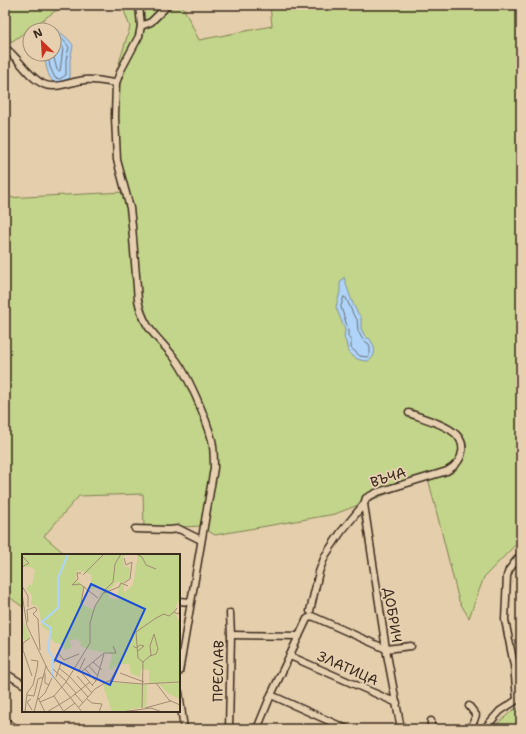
<svg xmlns="http://www.w3.org/2000/svg" width="526" height="734" viewBox="0 0 526 734" font-family="'Shantell Sans',sans-serif">
  <style>
    .green { fill: #c2d58a; stroke: #7e8054 }
    .water { fill: #afd4f8; stroke: #8190a1 }
    .lines { fill: none; stroke-linecap: round; stroke-linejoin: round }
    .shore { stroke: #696e75; stroke-width: 1 }
    .minor-casing { stroke: #3b2a1e; stroke-width: 9 }
    .minor { stroke: #e6d0b0; stroke-width: 6 }
    .labels { text-anchor: middle; stroke-width: 4; stroke-linejoin: round; paint-order: stroke }
    .street-label { font-size: 14px; fill: #3b2a1e; stroke: #e6d0b0 }
    .inset-river { fill: none; stroke: #afd4f8; stroke-width: 2 }
    .inset-road { fill: none; stroke: #a18c73; stroke-width: 1 }
    .view { fill: #1d4ed8; fill-opacity: 0.15; stroke: #1d4ed8; stroke-width: 2 }
    .inset-edge { fill: none; stroke: #3b2a1e; stroke-width: 2 }
  </style>
  <rect width="100%" height="100%" fill="#e5ceab"/>
  <filter id="ink" filterUnits="userSpaceOnUse"><feTurbulence type="fractalNoise" baseFrequency=".025" numOctaves="2"/><feDisplacementMap in="SourceGraphic" scale="8" xChannelSelector="R" yChannelSelector="G"/><feConvolveMatrix kernelMatrix="1 2 1 2 8 2 1 2 1" color-interpolation-filters="sRGB"/></filter>
  <g filter="url(#ink)">
    <!-- green -->
    <g class="green">
      <polygon points="5,5 64,5 11,42 5,21"/>
      <polygon points="122,5 182,5 199,40 272,26 270,5 521,5 521,539 484,577 469,618 459,601 428,478 335,514 215,535 203,528 211,481 200,526 144,529 143,494 79,496 44,536 66,555 23,555 23,607 5,594 5,198 125,192 117,160 113,83 130,27"/>
      <polygon points="521,707 521,729 491,729 513,710"/>
    </g>
    <!-- water -->
    <g class="water">
      <path d="M57,30L67,38L73,45L70,60V78C67,79 64,82 61,83C48,87 46,63 44,55L45,54H54V33Z"/>
      <path d="M344,277C347,287 354,311 361,317V329L366,338H369C375,346 378,355 368,361C360,361 352,358 348,350C346,346 347,342 344,338L345,330L336,307L340,292V283Z"/>
    </g>
    <g class="lines">
      <!-- shore -->
      <g class="shore">
        <path d="M48,54L50,67L55,78L60,79L66,75V60L69,47C65,42 60,35 54,35"/>
        <polyline points="53,54 57,70 60,71 63,48 60,44 54,40"/>
        <polygon points="344,297 346,298 354,316 357,319 358,331 363,340 369,344 370,348 370,354 367,357 360,356 351,348 351,341 348,336 348,329 341,307"/>
      </g>
      <!-- minor casing -->
      <g class="minor-casing">
        <g id="minor">
          <path d="M139,5L141,26L139,36L121,70L116,83L115,117L117,160L130,208L132,226L138,300C144,329 156,335 173,356C188,374 206,418 212,440C214,449 214,458 214,468L179,672"/>
          <polyline points="141,26 151,22 168,5"/>
          <path d="M5,48C19,58 27,76 43,84C55,90 72,81 85,80C95,79 106,82 116,83"/>
          <polyline points="521,193 521,194"/>
          <polyline points="364,504 386,649 401,729"/>
          <polyline points="135,529 169,530 179,529 201,540"/>
          <polyline points="179,601 190,602"/>
          <path d="M310,611L319,572L325,556L341,532L364,504L366,498L378,492L447,471C454,467 461,460 462,452C467,428 426,420 409,413"/>
          <polyline points="231,635 299,636"/>
          <polyline points="290,656 397,703"/>
          <polyline points="5,673 23,684"/>
          <polyline points="179,692 184,729"/>
          <polyline points="271,695 347,729"/>
          <polyline points="517,699 514,665 505,620 507,576 509,570 521,554"/>
          <polyline points="469,706 476,715 471,729"/>
          <polyline points="5,721 16,729"/>
          <polyline points="431,721 431,729"/>
          <polyline points="229,729 231,635 230,613"/>
          <polyline points="257,729 271,695 307,619 312,616 386,649 411,646"/>
          <polyline points="484,729 500,711 520,698"/>
        </g>
      </g>
      <!-- minor -->
      <use href="#minor" class="minor"/>
    </g>
  </g>
  <g class="labels">
    <!-- street labels -->
    <g class="street-label">
      <text transform="translate(388 477) rotate(-18)" y="5">ВЪЧА</text>
      <text transform="translate(393 615) rotate(81)" y="5">ДОБРИЧ</text>
      <text transform="translate(348 668) rotate(24)" y="5">ЗЛАТИЦА</text>
      <text transform="translate(218 671) rotate(-89)" y="5">ПРЕСЛАВ</text>
    </g>
  </g>
  <!-- overview -->
  <g transform="translate(22 554)">
    <rect width="158" height="158" fill="#e5ceab"/>
    <path d="M1,0H105L101,3L102,12L108,14L107,24L102,28V39L111,31L116,1L114,0H158V50L156,47L152,58L158,69V128L127,129V116L119,115L118,123L109,120L107,110H98L87,116L90,100L65,95L58,91L59,88L53,85L47,87L50,93L43,96L40,91L32,88L28,84L29,79L20,72L17,56L14,51H9L10,41L4,35L8,30L10,32L13,16L8,13H0ZM56,16L70,21L68,35L81,33L72,56L59,50L61,32L53,24ZM94,28H98L95,46L87,44V37ZM0,45L1,66L8,84L3,87L0,81ZM87,128L125,131L124,153L108,155L109,158H90L82,134V130ZM158,129V145L147,140L137,130Z" fill="#c2d58a" fill-rule="evenodd"/>
    <path class="inset-river" d="M31,124V104L26,96L29,74L20,68L36,54V24L46,0"/>
    <path class="inset-road" d="M114,0L120,3L124,11L134,15M0,2L7,9L0,13M59,19H55L56,25L50,31L58,30L76,44M61,21L82,0M102,29L108,25L110,8L104,11L102,4M0,32L6,42V53M82,39L97,33L99,29L106,32M0,40L5,72L26,116L60,158M59,50L62,32M155,54L152,58L156,60L158,57M6,68L5,56L13,53L15,56L11,60L16,65L18,96M8,84L1,89V96L10,122M111,92L114,94L118,91L122,92L116,97M36,99L42,106L57,100M71,108L82,99H94L91,92M121,108L116,104L114,78L134,64L142,60L147,62L152,58M32,109L33,106L59,118L71,132M67,112L76,122M37,114L48,123M31,115L45,128M63,115L74,127M57,117L63,104M59,118L71,108L80,116M23,119V129L27,131M98,119L122,128M55,122L70,139M34,123L39,109M48,123L66,143M88,127L97,111M44,128L54,139M134,129L147,146L158,151M70,131L74,127L82,100M53,140L61,149M5,141L12,142L16,125L21,123M32,142L42,158M16,144L23,158M9,145L5,148L10,156M17,145L23,139L30,124M65,145L70,149L80,150L77,158M18,148L32,142L44,128L68,89V69L73,52L84,35L91,28L93,10L99,0M57,153L73,135L86,127L120,130L158,128M120,154L121,108L129,101L128,92L132,80L136,95L134,100L128,102M123,154L149,147M42,157L53,149M3,158L5,139L11,131L15,115L16,107L9,106M12,158L24,112M25,158L48,144L68,128M99,158L129,154L140,158"/>
    <path class="view" d="M69,30L123,55L88,131L33,106Z"/>
    <rect width="158" height="158" class="inset-edge"/>
  </g>
  <!-- margin -->
  <rect width="526" height="734" fill="none" stroke="#e6d0b0" stroke-width="20"/>
  <rect x="10" y="10" width="506" height="714" fill="none" stroke="#3b2a1e" stroke-width="1.5" filter="url(#ink)"/>
  <!-- north arrow -->
  <g transform="translate(42 42) rotate(335)"><circle r="19" fill="#e6d0b0" stroke="#a28e76"/>
  <path d="M0-3L7 15L0 10L-7 15Z" fill="#c8321e"/>
  <text y="-6" font-size="11" font-weight="bold" text-anchor="middle" fill="#3b2a1e">N</text>
  </g>
</svg>
